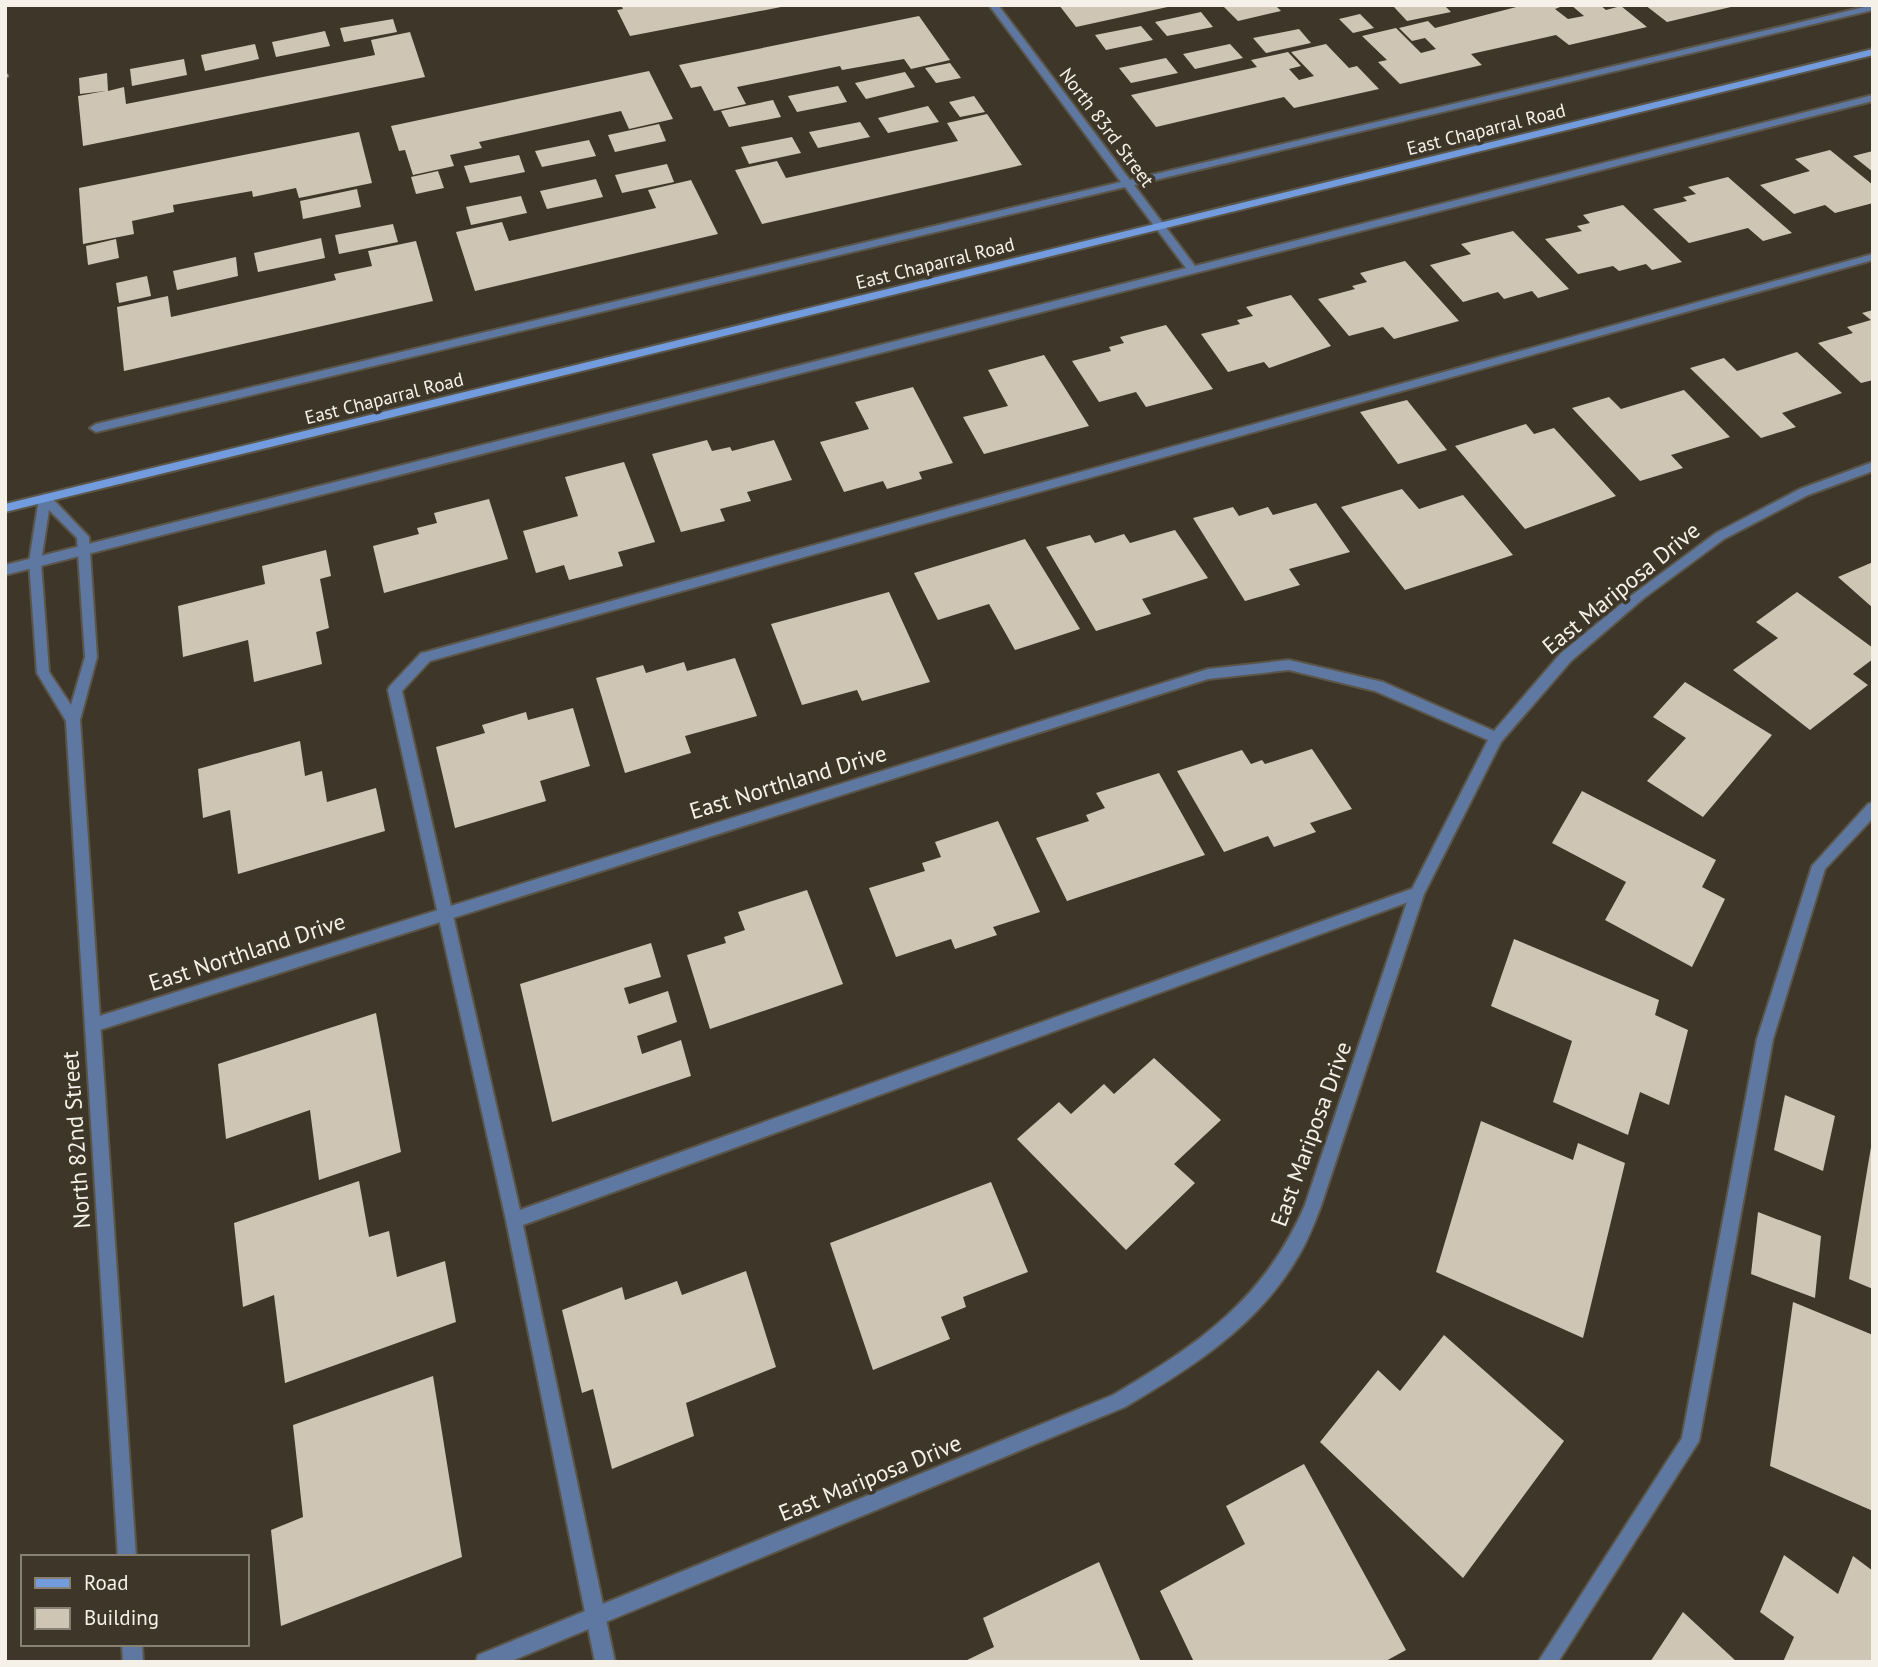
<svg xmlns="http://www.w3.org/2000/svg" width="1878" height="1667" viewBox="0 0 1878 1667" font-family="'PT Sans',sans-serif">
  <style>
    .building { fill: #cec5b4 }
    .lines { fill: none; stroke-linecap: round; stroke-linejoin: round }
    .service-casing { stroke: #5b5548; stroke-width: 4 }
    .minor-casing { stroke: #5b5548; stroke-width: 4 }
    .tertiary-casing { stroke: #5b5548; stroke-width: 4 }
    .secondary-casing { stroke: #5b5548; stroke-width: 4 }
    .path { stroke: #9f9a8f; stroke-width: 3.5; stroke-dasharray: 3.5 3.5; stroke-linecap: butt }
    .service { fill: #5e78a2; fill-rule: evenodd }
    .minor { fill: #5e78a2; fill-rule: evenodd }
    .tertiary { fill: #5e78a2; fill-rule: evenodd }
    .secondary { fill: #729cde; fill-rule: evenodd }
    .labels { text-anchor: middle; stroke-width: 7; stroke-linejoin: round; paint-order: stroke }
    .far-street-label { font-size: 19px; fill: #f5f1e8; stroke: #3e3729 }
    .street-label { font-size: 23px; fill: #f5f1e8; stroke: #3e3729 }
  </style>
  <rect width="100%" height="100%" fill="#3e3729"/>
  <!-- building -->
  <g class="building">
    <polygon points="621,5 780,5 781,7 630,36 617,10 623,9"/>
    <polygon points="1059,5 1171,5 1172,6 1076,27"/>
    <polygon points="1233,5 1275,5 1281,11 1238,21 1224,7"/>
    <polygon points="1402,5 1444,5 1451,12 1407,21 1394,7"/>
    <polygon points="1524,5 1565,5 1555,9 1568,19 1584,16 1571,5 1600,5 1606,10 1621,6 1647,27 1569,45 1556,35 1471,54 1482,65 1400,84 1378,62 1387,60 1362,36 1396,28 1421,53 1436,49 1425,38 1412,41 1399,28 1428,21 1435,28"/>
    <polygon points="1645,5 1735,5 1735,6 1667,22"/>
    <polygon points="1201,12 1213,27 1167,36 1155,22"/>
    <polygon points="1360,14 1374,28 1353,33 1339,19"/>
    <polygon points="919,16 950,60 911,69 904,59 842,70 840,66 737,87 746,104 714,111 701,86 691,88 679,65"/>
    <polygon points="393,19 397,32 344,42 340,28"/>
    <polygon points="1141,26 1153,40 1106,50 1095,35"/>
    <polygon points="1299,29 1311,43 1266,53 1253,38"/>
    <polygon points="325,31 330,46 276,57 272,42"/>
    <polygon points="410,32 425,77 83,146 78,96 105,91 80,94 79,78 107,73 108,91 124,87 126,104 375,55 371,40"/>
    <polygon points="255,44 259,59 205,71 201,55"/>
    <polygon points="1230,44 1243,58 1195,69 1183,54"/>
    <polygon points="1326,44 1349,68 1357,66 1379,89 1294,108 1284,97 1156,127 1131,95 1257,67 1251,60 1288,52 1301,66 1289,69 1299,80 1314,76 1291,52"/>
    <polygon points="1166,58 1178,73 1131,83 1119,68"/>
    <polygon points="184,59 187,75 132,86 130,69"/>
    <polygon points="950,63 961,78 936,83 925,68"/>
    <polygon points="649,71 673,119 629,129 621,111 479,142 482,148 450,155 454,166 413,175 405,150 399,151 391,126"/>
    <polygon points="905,72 915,87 866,99 855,83"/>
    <polygon points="838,86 847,102 797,112 788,96"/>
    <polygon points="974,96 985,112 960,117 949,102"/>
    <polygon points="773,100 781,117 729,127 721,111"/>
    <polygon points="928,106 939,122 888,133 878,118"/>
    <polygon points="987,114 1022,165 762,224 735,170 777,161 786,178 958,141 947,123"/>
    <polygon points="860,122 870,137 818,148 809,132"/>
    <polygon points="659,124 666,141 615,152 608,135"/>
    <polygon points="359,132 372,183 299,198 296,188 253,197 252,191 173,205 174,212 132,221 134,234 83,244 79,188"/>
    <polygon points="792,137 801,153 749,164 741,147"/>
    <polygon points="589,140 596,156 542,167 535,151"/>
    <polygon points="1830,150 1873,185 1873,203 1835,213 1825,205 1794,214 1760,185 1810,171 1795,159"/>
    <polygon points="1873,151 1873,172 1853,156"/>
    <polygon points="519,155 525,172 470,183 464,166"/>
    <polygon points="667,164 674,182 622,193 615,175"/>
    <polygon points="438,171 444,188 416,194 411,177"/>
    <polygon points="1728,177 1792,233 1763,241 1748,228 1689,243 1653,209 1687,201 1683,197 1696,194 1688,187"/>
    <polygon points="596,179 603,197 547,209 540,191"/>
    <polygon points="691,180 718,234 475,291 456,232 502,222 509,241 656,208 648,190"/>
    <polygon points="357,189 361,207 303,219 300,201"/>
    <polygon points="521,196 527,213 471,225 466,207"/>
    <polygon points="1623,205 1682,262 1652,270 1646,264 1619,271 1613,266 1578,274 1545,239 1582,231 1577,226 1590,223 1583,215"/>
    <polygon points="393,224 398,242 339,254 335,235"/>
    <polygon points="1513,231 1569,289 1538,298 1532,291 1504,299 1498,292 1463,302 1430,265 1471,254 1461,244"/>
    <polygon points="321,238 325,258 258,272 254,253"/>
    <polygon points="116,239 119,258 88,265 86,246"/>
    <polygon points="416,241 433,301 124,371 117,307 168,296 171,317 336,280 334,274 372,266 368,251"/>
    <polygon points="236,257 238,276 177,290 173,271"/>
    <polygon points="1405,261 1459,321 1394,339 1383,327 1349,336 1318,299 1355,289 1352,286 1367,282 1360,273"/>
    <polygon points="147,276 151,296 119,303 116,283"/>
    <polygon points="1291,295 1331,346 1269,368 1264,362 1228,372 1201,334 1240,324 1237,320 1253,316 1246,307"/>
    <polygon points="1873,310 1873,380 1861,383 1818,343 1853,333 1847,327 1871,320 1862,313"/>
    <polygon points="1166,325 1213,389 1146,407 1136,392 1099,402 1072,361 1111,351 1109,347 1124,343 1120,337"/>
    <polygon points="1797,352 1842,393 1782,413 1796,427 1761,438 1690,368 1724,358 1737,371"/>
    <polygon points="1044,355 1089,426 984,454 963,417 1008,406 988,370"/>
    <polygon points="913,387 953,463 919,472 922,479 887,489 883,481 844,492 820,442 869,429 855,402"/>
    <polygon points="1684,390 1730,437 1671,455 1683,468 1640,481 1572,408 1609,397 1621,409"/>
    <polygon points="1407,400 1447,450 1398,464 1360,412"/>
    <polygon points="1526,424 1534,434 1554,428 1616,496 1525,529 1455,446"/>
    <polygon points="707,440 712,451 730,447 732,451 774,440 792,480 747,492 751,501 720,509 725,521 681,532 652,454"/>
    <polygon points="624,462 655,542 618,552 623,566 569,580 564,565 536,573 523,531 578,516 565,477"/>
    <polygon points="1402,489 1419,509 1463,495 1513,555 1405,590 1341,507"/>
    <polygon points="489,499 508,559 384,593 373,546 419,534 417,528 437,523 434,513"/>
    <polygon points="1316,503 1350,552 1289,569 1300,585 1245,601 1193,518 1233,507 1239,516 1268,507 1273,515"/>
    <polygon points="1175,530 1208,578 1142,599 1151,614 1096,631 1046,547 1090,535 1095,543 1124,534 1130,543"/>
    <polygon points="1025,539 1080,629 1015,650 989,604 938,620 914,573"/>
    <polygon points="326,550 331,576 320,579 329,628 316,632 322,664 254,682 248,640 183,657 178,606 265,584 262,566"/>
    <polygon points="1873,562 1873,608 1838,577"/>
    <polygon points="889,592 930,682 862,701 857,690 802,705 771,624"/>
    <polygon points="1797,592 1873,648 1873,659 1853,674 1868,685 1810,730 1733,670 1778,638 1756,622"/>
    <polygon points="735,658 757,716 685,736 691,753 625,773 596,678 643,665 646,673 684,662 687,671"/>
    <polygon points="1685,682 1772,735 1703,817 1647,781 1686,738 1653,717"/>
    <polygon points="573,708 590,766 540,781 546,801 455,828 436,747 485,733 482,725 526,712 528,720"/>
    <polygon points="300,741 305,776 322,771 327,802 376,788 385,831 238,874 230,810 203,818 198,769"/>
    <polygon points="1312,749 1352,809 1310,823 1316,832 1274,847 1268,836 1224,852 1177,771 1242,750 1251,764 1262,760 1265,764"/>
    <polygon points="1159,773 1205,855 1067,901 1036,838 1089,821 1086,815 1105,808 1096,793"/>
    <polygon points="1582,791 1716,860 1702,887 1725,899 1692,967 1605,920 1626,882 1552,843"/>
    <polygon points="998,821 1040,912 993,927 997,935 955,949 951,939 896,957 869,888 925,871 922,863 941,857 935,842"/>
    <polygon points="807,890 843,984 710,1029 687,955 726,943 724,937 745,930 738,912"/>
    <polygon points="1514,939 1659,1000 1655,1015 1688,1030 1669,1105 1640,1092 1628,1135 1553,1102 1572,1041 1491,1006"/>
    <polygon points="651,943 661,977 624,988 629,1004 668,991 677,1022 637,1036 642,1054 681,1040 691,1076 552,1122 520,984"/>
    <polygon points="376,1013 401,1152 319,1180 310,1110 226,1139 218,1064"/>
    <polygon points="1154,1058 1221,1120 1174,1164 1195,1183 1126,1250 1017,1139 1059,1102 1071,1114 1104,1084 1114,1094"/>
    <polygon points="1785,1095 1835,1116 1823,1171 1774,1150"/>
    <polygon points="1481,1121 1573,1160 1578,1143 1625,1163 1583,1338 1436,1272"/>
    <polygon points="1871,1147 1873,1147 1873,1289 1849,1279"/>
    <polygon points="359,1181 369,1237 389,1231 397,1277 445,1261 456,1322 285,1383 274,1295 243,1307 234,1223"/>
    <polygon points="991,1182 1028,1272 963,1297 966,1307 941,1317 950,1339 873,1370 830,1243"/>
    <polygon points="1758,1212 1821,1236 1815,1298 1751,1274"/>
    <polygon points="746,1271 776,1367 686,1403 694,1436 612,1469 593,1389 582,1393 562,1310 622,1287 625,1300 677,1281 682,1295"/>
    <polygon points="1793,1302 1873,1335 1873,1511 1770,1466"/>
    <polygon points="1444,1335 1564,1441 1463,1578 1320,1442 1378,1370 1400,1391"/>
    <polygon points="433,1376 462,1557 281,1626 271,1530 303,1517 293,1425"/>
    <polygon points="1304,1464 1406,1650 1384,1662 1194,1662 1160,1591 1245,1544 1226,1506"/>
    <polygon points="1784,1555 1838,1594 1853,1556 1873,1571 1873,1662 1783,1662 1794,1637 1760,1612"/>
    <polygon points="1099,1562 1141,1662 963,1662 994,1647 983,1618"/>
    <polygon points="1683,1612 1737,1662 1650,1662"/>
  </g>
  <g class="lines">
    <!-- service casing -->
    <g class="service-casing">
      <g id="service">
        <polygon points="1873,254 1873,260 430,661 402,691 520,1210 1417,887 1422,889 1424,893 1422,897 523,1225 615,1662 595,1662 506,1220 388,690 390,686 421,653 426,652"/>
        <polygon points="1873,802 1873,818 1825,869 1773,1039 1699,1441 1558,1662 1538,1662 1682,1438 1757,1039 1812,866 1868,804"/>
      </g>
    </g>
    <!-- minor casing -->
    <g class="minor-casing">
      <g id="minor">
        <polygon points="989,5 998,5 1130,180 1873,5 1873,10 1134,185 1195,266 1873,95 1873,101 5,575 5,565 1186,268 1125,187 96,432 90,428 96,424 1121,182"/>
        <path d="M1873,462V471L1808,495L1724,539L1644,598L1571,661L1501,742L1424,894L1321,1206C1314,1224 1307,1243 1296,1260C1256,1327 1191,1368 1125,1407L509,1662H476L478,1655L1113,1395C1199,1344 1264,1300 1305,1205L1410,893L1488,740L1375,691L1289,670L1208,679L93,1032L88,1030L85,1025L88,1020L93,1018L1208,669L1289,660L1383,682L1494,731L1561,653L1636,592L1716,533L1800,489Z"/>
      </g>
    </g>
    <!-- tertiary casing -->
    <g class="tertiary-casing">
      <g id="tertiary">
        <path d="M45,494L49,495L89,537L97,657L80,720L136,1557H118L66,721L37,673L29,562L39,498ZM49,510L77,538L85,657L71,705L49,672L41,562Z"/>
        <polygon points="122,1644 142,1644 143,1662 123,1662"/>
      </g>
    </g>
    <!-- secondary casing -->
    <g class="secondary-casing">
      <polygon id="secondary" points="1873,49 1873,55 5,512 5,504"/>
    </g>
    <!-- path -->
    <polyline class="path" points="5,76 12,75"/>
    <!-- service -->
    <use href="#service" class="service"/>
    <!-- minor -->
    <use href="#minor" class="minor"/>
    <!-- tertiary -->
    <use href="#tertiary" class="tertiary"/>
    <!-- secondary -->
    <use href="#secondary" class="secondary"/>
  </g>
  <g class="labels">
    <!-- far-street labels -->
    <g class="far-street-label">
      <text transform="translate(1107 127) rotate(53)" y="7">North 83rd Street</text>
      <text transform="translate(1486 129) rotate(-14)" y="7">East Chaparral Road</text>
      <text transform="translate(935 263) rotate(-14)" y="7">East Chaparral Road</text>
      <text transform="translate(384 398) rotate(-14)" y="7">East Chaparral Road</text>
    </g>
    <!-- street labels -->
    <g class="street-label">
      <text transform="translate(1621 588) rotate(-39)" y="8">East Mariposa Drive</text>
      <text transform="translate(788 782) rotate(-17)" y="8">East Northland Drive</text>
      <text transform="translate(247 952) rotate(-18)" y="8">East Northland Drive</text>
      <text transform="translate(1311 1134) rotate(-70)" y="8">East Mariposa Drive</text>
      <text transform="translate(76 1140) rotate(-94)" y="8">North 82nd Street</text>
      <text transform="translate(870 1478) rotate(-22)" y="8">East Mariposa Drive</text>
    </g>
  </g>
  <!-- border -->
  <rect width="1878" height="1667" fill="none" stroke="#f5f1e8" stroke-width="14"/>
  <!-- legend -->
  <rect x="21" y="1555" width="228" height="91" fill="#3e3729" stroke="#878175" stroke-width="2"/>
  <rect x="35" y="1578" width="35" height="10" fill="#729cde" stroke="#878175" stroke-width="2"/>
  <text x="84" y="1590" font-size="21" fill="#f5f1e8">Road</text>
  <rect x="35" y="1608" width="35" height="21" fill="#cec5b4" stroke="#878175" stroke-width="2"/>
  <text x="84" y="1625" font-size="21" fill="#f5f1e8">Building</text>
</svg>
